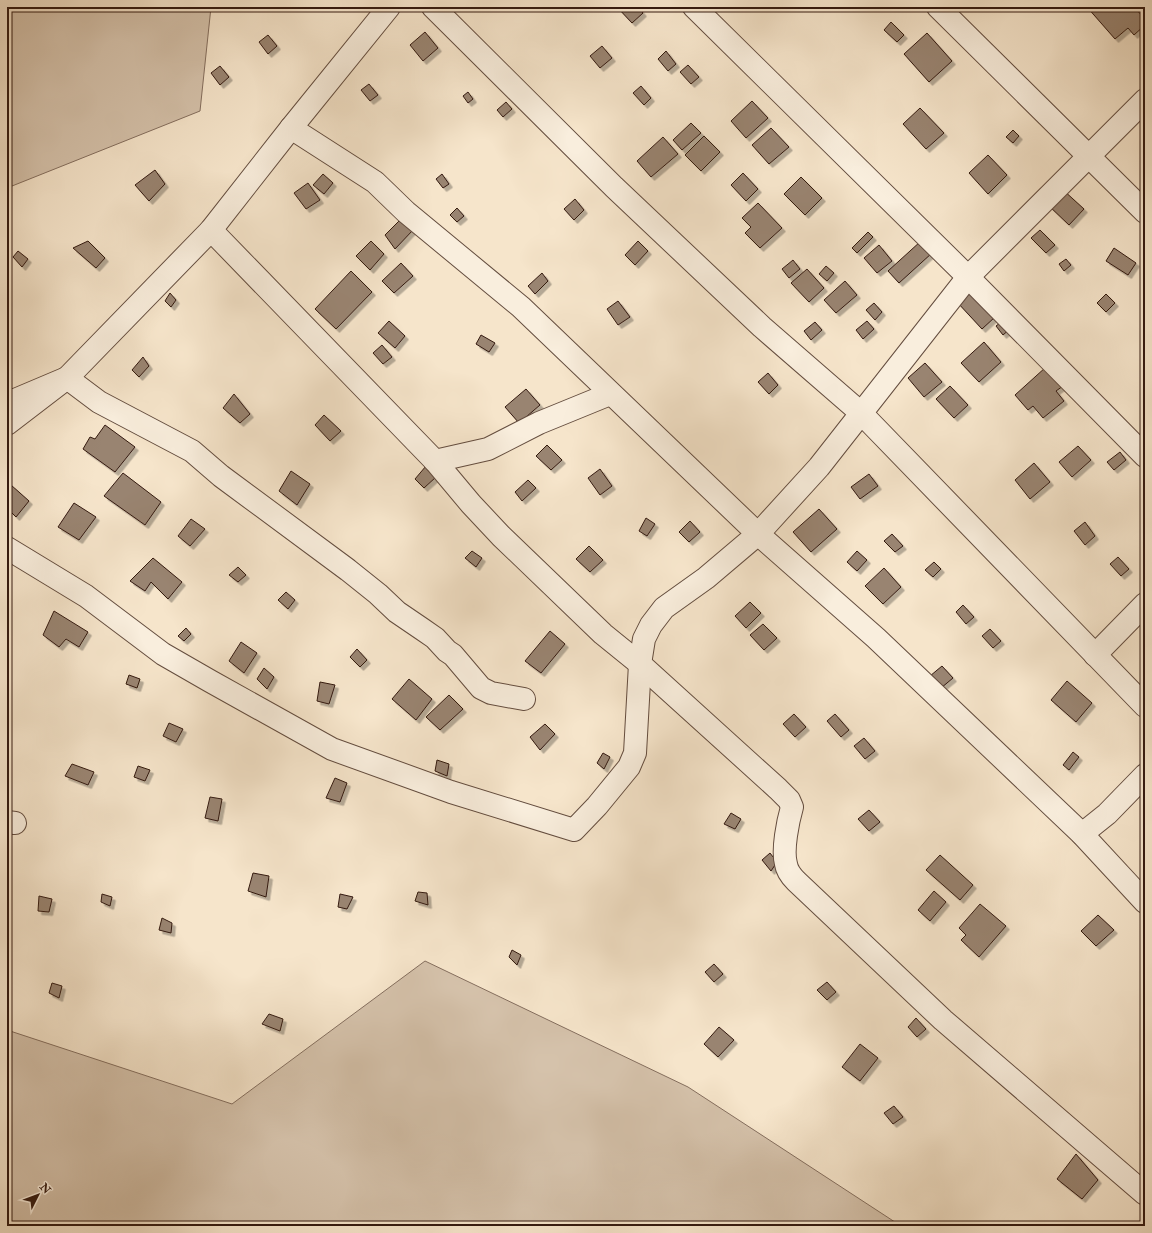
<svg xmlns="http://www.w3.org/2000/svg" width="1152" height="1233" viewBox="0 0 1152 1233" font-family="'IM FELL Double Pica',serif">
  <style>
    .green { fill: #d5c2ab; stroke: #846e5e }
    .building { fill: #998471; stroke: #341a10; filter: url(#shadow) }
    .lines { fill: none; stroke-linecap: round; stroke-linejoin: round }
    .street-casing { stroke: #644d3f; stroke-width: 24 }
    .street { stroke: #f9eedd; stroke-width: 22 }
  </style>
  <defs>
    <filter id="shadow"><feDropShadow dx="3.5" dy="3.5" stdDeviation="0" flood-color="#0004"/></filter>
  </defs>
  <rect width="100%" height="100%" fill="#f6e5cb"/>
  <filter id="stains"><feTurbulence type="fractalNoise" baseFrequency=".005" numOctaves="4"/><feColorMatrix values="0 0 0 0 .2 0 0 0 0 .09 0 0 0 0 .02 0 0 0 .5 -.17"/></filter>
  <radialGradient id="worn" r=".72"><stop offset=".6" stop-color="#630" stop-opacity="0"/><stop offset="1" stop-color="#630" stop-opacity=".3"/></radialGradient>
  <!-- green -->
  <g class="green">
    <polygon points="7,7 211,7 200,111 7,188"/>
    <polygon points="425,961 688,1087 901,1226 7,1226 7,1030 232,1104"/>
  </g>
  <!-- building -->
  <g class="building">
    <polygon points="617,7 638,7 643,13 632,23"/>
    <polygon points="1087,7 1134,7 1145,19 1145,25 1134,35 1128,28 1115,39"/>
    <polygon points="891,22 904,35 897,42 884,30"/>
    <polygon points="425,32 438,48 423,61 410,45"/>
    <polygon points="927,33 952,61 929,82 904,54"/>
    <polygon points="268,35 277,46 268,54 259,42"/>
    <polygon points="602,46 612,58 600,68 590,56"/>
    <polygon points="666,51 676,64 668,71 658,59"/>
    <polygon points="688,65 699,77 691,84 680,72"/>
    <polygon points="220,66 229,77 220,85 211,73"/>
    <polygon points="369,84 378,95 370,101 361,90"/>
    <polygon points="641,86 651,98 644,105 633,93"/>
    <polygon points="468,92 473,99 468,103 463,96"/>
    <polygon points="752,101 768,118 746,138 731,121"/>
    <polygon points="506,102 512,109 503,117 497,110"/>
    <polygon points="920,108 944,133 926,149 903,124"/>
    <polygon points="691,123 701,133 682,150 673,140"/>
    <polygon points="771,128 789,147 769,164 752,145"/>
    <polygon points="1013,130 1019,136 1013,143 1006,137"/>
    <polygon points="704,136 720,152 701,171 685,155"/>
    <polygon points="663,137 678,154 651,177 637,161"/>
    <polygon points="988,155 1007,175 988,194 969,173"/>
    <polygon points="155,170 165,184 149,201 135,185"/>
    <polygon points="743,173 758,189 746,201 731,185"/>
    <polygon points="323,174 333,183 324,194 313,185"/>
    <polygon points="442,174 449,184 443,188 436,179"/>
    <polygon points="801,177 822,198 805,215 784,194"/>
    <polygon points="308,183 320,200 306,209 294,193"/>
    <polygon points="1062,189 1084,209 1069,225 1047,204"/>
    <polygon points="575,199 584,210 574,220 564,209"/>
    <polygon points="758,203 782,228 760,248 745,233 751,227 742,218"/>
    <polygon points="457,208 464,216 457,222 450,215"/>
    <polygon points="401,219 413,230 395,249 385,235"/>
    <polygon points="1040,230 1055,245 1046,253 1031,238"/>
    <polygon points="868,232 873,237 857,253 852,248"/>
    <polygon points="88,241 105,258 96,268 73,248"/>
    <polygon points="371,241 384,254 370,270 356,256"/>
    <polygon points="638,241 648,251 635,265 625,255"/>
    <polygon points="921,241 932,253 899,283 888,271"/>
    <polygon points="879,245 892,261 877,273 864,258"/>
    <polygon points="1114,248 1136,263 1128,275 1106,261"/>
    <polygon points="18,251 28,259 22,267 13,257"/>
    <polygon points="1066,259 1071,265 1064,271 1059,264"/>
    <polygon points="793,260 800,269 789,278 782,269"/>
    <polygon points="401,263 413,276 394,293 382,281"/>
    <polygon points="826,266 834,273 827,281 819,274"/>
    <polygon points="807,269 824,288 809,302 791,283"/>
    <polygon points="351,271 372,292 336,329 315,309"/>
    <polygon points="542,273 548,281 535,294 528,286"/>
    <polygon points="845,281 857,295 836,313 824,300"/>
    <polygon points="970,290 995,317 982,329 957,302"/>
    <polygon points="170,293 176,300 171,307 165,301"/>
    <polygon points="1106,294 1115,303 1106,312 1097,303"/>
    <polygon points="618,301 630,317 618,325 607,309"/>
    <polygon points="874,303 882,312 875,320 866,310"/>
    <polygon points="1004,320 1011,328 1003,335 996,326"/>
    <polygon points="389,321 405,336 395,348 378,333"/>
    <polygon points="867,321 874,329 863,339 856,330"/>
    <polygon points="815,322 822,330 811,340 804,331"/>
    <polygon points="481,335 495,343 489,352 476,344"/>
    <polygon points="984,342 1001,362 979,382 961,363"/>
    <polygon points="382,345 392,357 383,364 373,353"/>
    <polygon points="143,357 149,366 139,377 132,370"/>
    <polygon points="925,363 942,382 924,397 908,378"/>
    <polygon points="1046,367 1063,386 1056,391 1064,401 1043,418 1033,406 1028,410 1015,395"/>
    <polygon points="768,373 778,385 769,394 758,382"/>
    <polygon points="950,386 968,405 954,418 936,399"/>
    <polygon points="526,389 540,405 519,423 505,407"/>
    <polygon points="234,394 250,414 240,423 223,408"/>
    <polygon points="324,415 341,431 330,441 315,425"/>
    <polygon points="105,425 135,447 115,472 83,449 90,437 95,439"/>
    <polygon points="547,445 562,460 551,470 536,456"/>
    <polygon points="1078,446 1091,460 1072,477 1059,462"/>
    <polygon points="1120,452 1126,460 1114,470 1107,462"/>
    <polygon points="1034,463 1050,482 1030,499 1015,480"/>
    <polygon points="426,466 436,477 424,488 415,479"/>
    <polygon points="600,469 612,486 600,495 588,478"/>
    <polygon points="291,471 310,484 297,505 279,491"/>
    <polygon points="123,473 161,502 145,525 104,496"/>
    <polygon points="869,474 878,486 860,499 851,487"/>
    <polygon points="528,480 536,488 522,501 515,492"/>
    <polygon points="11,485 29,501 16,517 7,508 7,491"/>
    <polygon points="74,503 96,517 79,540 58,527"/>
    <polygon points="819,509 837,529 811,552 793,532"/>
    <polygon points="646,518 655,524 647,536 639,531"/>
    <polygon points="191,519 205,529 190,546 178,536"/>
    <polygon points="690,521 700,532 689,542 679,532"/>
    <polygon points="1085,522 1095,536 1085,545 1074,531"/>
    <polygon points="892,534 903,546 895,552 884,541"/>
    <polygon points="589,546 603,560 590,572 576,559"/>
    <polygon points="472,551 482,558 476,567 465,558"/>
    <polygon points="857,551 867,560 857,571 847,562"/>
    <polygon points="1118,557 1129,569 1121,576 1110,564"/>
    <polygon points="153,558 182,582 168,599 151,582 145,591 130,581"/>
    <polygon points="934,562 941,569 933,577 925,570"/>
    <polygon points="238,567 246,575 238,582 229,575"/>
    <polygon points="884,568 901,587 883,604 865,586"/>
    <polygon points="286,592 295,600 288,609 278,600"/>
    <polygon points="750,602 761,613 746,628 735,616"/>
    <polygon points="963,605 974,617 966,624 956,612"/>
    <polygon points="54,611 88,632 79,647 66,639 59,647 43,635"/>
    <polygon points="763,624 777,638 764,650 750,635"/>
    <polygon points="186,628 191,634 184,641 178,636"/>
    <polygon points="990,629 1001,641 993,648 982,636"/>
    <polygon points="550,631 565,644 541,673 525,661"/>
    <polygon points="241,642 257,653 244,673 229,661"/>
    <polygon points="357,649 367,660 360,667 350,657"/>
    <polygon points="942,666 953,678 941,688 930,676"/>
    <polygon points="264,668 274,677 267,689 257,679"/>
    <polygon points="129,675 140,679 137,688 126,684"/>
    <polygon points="409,679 432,699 416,720 392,699"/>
    <polygon points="1067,681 1092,703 1076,722 1051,700"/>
    <polygon points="320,682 335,685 329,704 317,701"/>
    <polygon points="449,695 463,709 440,730 426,717"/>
    <polygon points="794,714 806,727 795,737 783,724"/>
    <polygon points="835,714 849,730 841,737 827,721"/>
    <polygon points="169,723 183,729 176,742 163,736"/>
    <polygon points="545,724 555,734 540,750 530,737"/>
    <polygon points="864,738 875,751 865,759 854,746"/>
    <polygon points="1073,752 1079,757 1069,770 1063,765"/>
    <polygon points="603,753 610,757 604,769 597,763"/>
    <polygon points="437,760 449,764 447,776 435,771"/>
    <polygon points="72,764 94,772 88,785 65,776"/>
    <polygon points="138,766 150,770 145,781 134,777"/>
    <polygon points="335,778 347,783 340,802 326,798"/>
    <polygon points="210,797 222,799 218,821 205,818"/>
    <polygon points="869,810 880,822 869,831 858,819"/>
    <polygon points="731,813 741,819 735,829 724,824"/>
    <polygon points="770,853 777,862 771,871 762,860"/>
    <polygon points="940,855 973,885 960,900 926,870"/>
    <polygon points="253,873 269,876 266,897 248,891"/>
    <polygon points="934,891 946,902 930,921 918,910"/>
    <polygon points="418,892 427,893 428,905 415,901"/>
    <polygon points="102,894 112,897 110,906 101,902"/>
    <polygon points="340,894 353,897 347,909 338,907"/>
    <polygon points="39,896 52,899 49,912 38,911"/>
    <polygon points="980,904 1006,926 979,957 961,940 966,935 959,928"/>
    <polygon points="1098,915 1114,930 1096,946 1081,931"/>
    <polygon points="162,918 172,923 171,933 159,930"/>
    <polygon points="512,950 521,955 517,965 509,957"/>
    <polygon points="714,964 723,974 714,982 705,972"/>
    <polygon points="827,982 836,992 827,1000 817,990"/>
    <polygon points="52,983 62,986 59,998 49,993"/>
    <polygon points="269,1014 283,1019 280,1031 262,1024"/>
    <polygon points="916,1018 926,1029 917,1037 908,1027"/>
    <polygon points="719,1027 734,1040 718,1057 704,1044"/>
    <polygon points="860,1044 878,1058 860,1081 842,1067"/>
    <polygon points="894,1106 903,1117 893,1124 884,1113"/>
    <polygon points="1076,1154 1098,1180 1082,1199 1057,1179"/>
  </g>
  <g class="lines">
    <!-- street casing -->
    <g class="street-casing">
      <g id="street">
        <polyline points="433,7 614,187 762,327 861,413 1145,706"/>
        <polyline points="694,7 968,277 1145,456"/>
        <polyline points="938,7 1145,212"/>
        <polyline points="291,128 375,182 406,212 521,307 758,534 876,638 1082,834 1145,902"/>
        <path d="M211,230L435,461L471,504L501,536L603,634L640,664L778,789L789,800L792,807C788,821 782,850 786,864C787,871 791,876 796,881L943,1020L1145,1194"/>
        <polyline points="7,400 15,400 67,378 99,402 192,451 221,476 348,570 378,594 397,612 422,629 435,638 447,651 453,655 481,688 491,693 524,699"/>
        <polyline points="7,424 67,378 211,230 291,128 389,7"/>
        <polyline points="435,461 488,449 539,423 610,394"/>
        <polyline points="7,548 86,596 163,654 210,681 332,749 451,792 574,830 597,806 629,767 635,753 640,664 644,639 651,625 664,608 706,578 758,534 819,467 968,277 1145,100"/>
        <polyline points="1095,655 1145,604"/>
        <polyline points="7,822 15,823"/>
        <polyline points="1082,834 1107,814 1145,775"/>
      </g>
    </g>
    <!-- street -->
    <use href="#street" class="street"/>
  </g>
  <!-- margin -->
  <rect width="1152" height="1233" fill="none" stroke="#f6e5cb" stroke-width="24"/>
  <rect x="8" y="8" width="1136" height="1217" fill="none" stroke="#341a10" stroke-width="2"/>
  <rect x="12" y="12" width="1128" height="1209" fill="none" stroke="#341a10"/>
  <!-- north arrow -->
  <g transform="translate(38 1195) rotate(48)" stroke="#f9eedd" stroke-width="3" paint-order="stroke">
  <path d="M0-3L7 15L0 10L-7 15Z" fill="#341a10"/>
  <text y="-6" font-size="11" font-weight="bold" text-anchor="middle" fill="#341a10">N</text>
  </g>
  <rect width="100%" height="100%" filter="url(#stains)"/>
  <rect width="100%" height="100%" fill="url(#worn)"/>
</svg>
